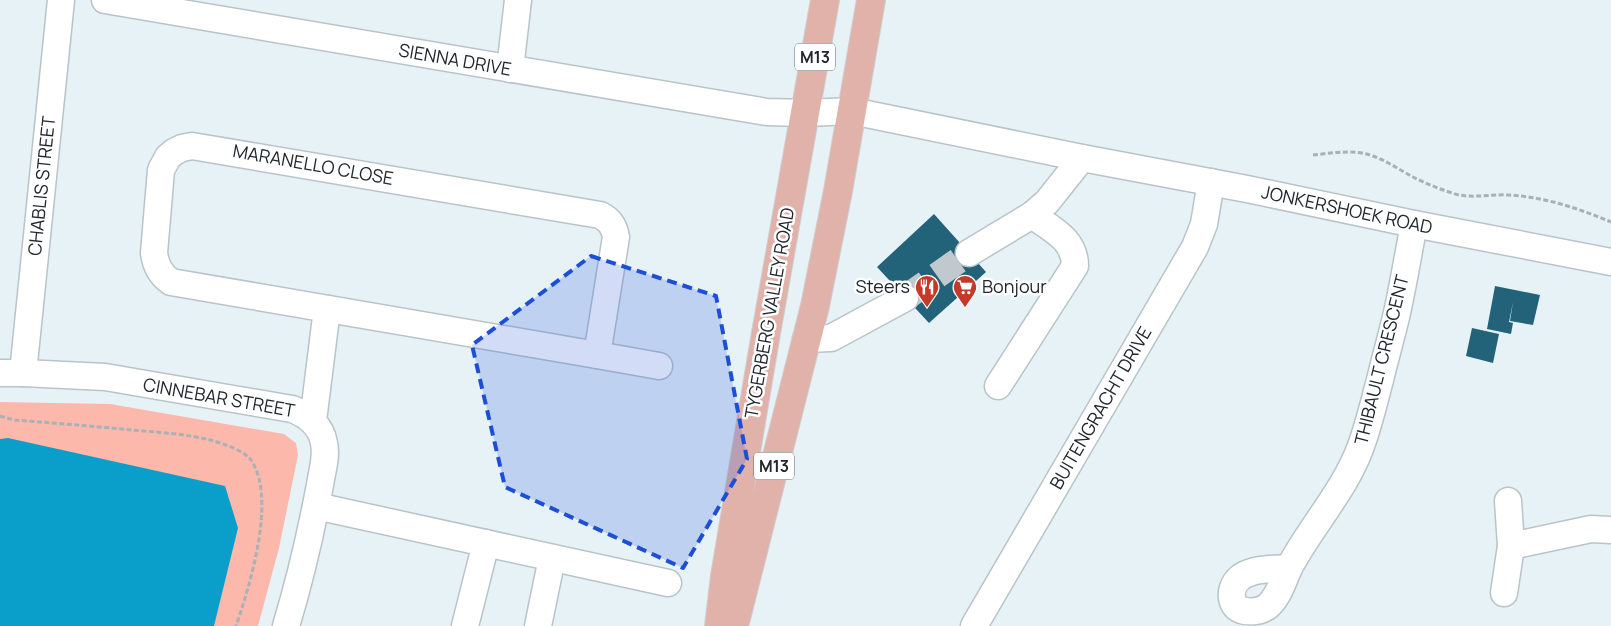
<svg xmlns="http://www.w3.org/2000/svg" width="1611" height="626" viewBox="0 0 1611 626" font-family="Manrope,sans-serif">
  <style>
    .green { fill: #fdb8ac }
    .water { fill: #0a9fca }
    .building { fill: #22637a }
    .lines { fill: none; stroke-linecap: round; stroke-linejoin: round }
    .minor-tunnel { stroke: #c0c9ce; stroke-width: 26; stroke-dasharray: 26 13; stroke-linecap: butt }
    .minor-casing { stroke: #b9c4c8; stroke-width: 29 }
    .major-casing { stroke: #cecfd0; stroke-width: 30 }
    .path { stroke: #a8b1b5; stroke-width: 3; stroke-dasharray: 5 2.5; stroke-linecap: butt }
    .minor { stroke: #fff; stroke-width: 26 }
    .major { stroke: #e1b2aa; stroke-width: 28 }
    .marked { fill: #1d4ed8; fill-opacity: 0.2; stroke: #1d4ed8; stroke-width: 4; stroke-dasharray: 10 6; stroke-linejoin: round }
    .labels { text-anchor: middle; stroke-width: 5; stroke-linejoin: round; paint-order: stroke }
    .shield { fill: #fcfeff; stroke: #636768; stroke-width: 1 }
    .shield-label { font-size: 16px; font-weight: bold; fill: #222628 }
    .street-label { font-size: 18px; fill: #222628; stroke: #fcfeff }
    .poi-label { font-size: 18px; fill: #222628; stroke: #fcfeff; text-anchor: end }
  </style>
  <rect width="100%" height="100%" fill="#e7f2f7"/>
  <!-- green -->
  <polygon class="green" points="0,402 110,404 284,434 296,443 298,455 279,548 258,626 0,626"/>
  <!-- water -->
  <polygon class="water" points="8,438 225,486 238,528 214,626 0,626 0,439"/>
  <!-- building -->
  <g class="building">
    <polygon points="934,214 986,272 929,323 877,267"/>
    <polygon points="1495,286 1540,295 1533,325 1510,321 1513,302 1509,322 1513,323 1511,334 1487,329"/>
    <polygon points="1472,328 1499,334 1493,363 1466,356"/>
  </g>
  <g class="lines">
    <!-- minor-tunnel -->
    <polyline class="minor-tunnel" points="905,298 969,253"/>
    <!-- minor casing -->
    <g class="minor-casing">
      <g id="minor">
        <polyline points="105,0 767,112 806,113 852,111 1082,158 1247,189 1414,224 1611,262"/>
        <polyline points="510,69 518,0"/>
        <path d="M192,146L600,215C610,220 614,226 616,237L597,355L171,282C160,274 156,266 154,253L161,170L168,157L174,152L182,148Z"/>
        <polyline points="969,253 1032,215 1047,202 1082,158"/>
        <polyline points="806,339 831,338 905,298"/>
        <polyline points="597,355 659,366"/>
        <path d="M0,373H23L105,377L292,409C308,415 321,426 324,443C327,457 322,471 320,485C311,532 300,580 286,626"/>
        <polyline points="23,373 61,0"/>
        <path d="M998,386L1075,266C1075,239 1051,229 1032,215"/>
        <polyline points="313,421 327,309"/>
        <polyline points="316,506 668,583"/>
        <polyline points="1511,546 1591,529 1611,530"/>
        <path d="M1289,568C1274,569 1254,568 1241,577C1233,583 1229,594 1234,604C1240,614 1259,613 1268,606C1280,595 1283,580 1290,566C1312,525 1345,490 1361,446C1369,424 1374,402 1380,380C1385,359 1391,338 1396,317C1403,287 1408,255 1414,224"/>
        <polyline points="1504,593 1511,546 1508,501"/>
        <polyline points="465,626 486,543"/>
        <polyline points="538,626 552,558"/>
        <polyline points="974,626 1195,247 1204,224 1211,182"/>
      </g>
    </g>
    <!-- major casing -->
    <g class="major-casing">
      <g id="major">
        <polyline points="719,626 725,576 766,333 825,0"/>
        <polyline points="734,626 815,306 838,191 871,0"/>
      </g>
    </g>
    <!-- path -->
    <g class="path">
      <path d="M1313,155C1332,153 1354,149 1373,156C1387,161 1400,170 1413,177C1427,184 1444,191 1459,195C1476,198 1492,194 1509,195C1544,197 1578,208 1611,222"/>
      <path d="M0,416L14,420C53,423 92,426 131,430C157,432 189,434 214,441C224,444 245,451 251,460C277,498 250,585 236,626"/>
    </g>
    <!-- minor -->
    <use href="#minor" class="minor"/>
    <!-- major -->
    <use href="#major" class="major"/>
  </g>
  <!-- marked area -->
  <path class="marked" d="M591,256L716,296L747,459L683,568L505,487L472,345Z"/>
  <!-- icons -->
  <defs>
    <g id="restaurant-pin" transform="scale(1.25)"><path d="M0 17L-7.5 6A9.5 9.5 0 1 1 7.5 6Z" fill="#c53928" stroke="#fcfeff"/><path d="M-5-6h1v4h1v-4h1v4h1v-4h1v5L-1.5 .5V6h-2V.5L-5-1ZM5-6V6H3V1.5H1.5Q1.5-4 5-6Z" fill="#fff"/></g>
    <g id="supermarket-pin" transform="scale(1.25)"><path d="M0 17L-7.5 6A9.5 9.5 0 1 1 7.5 6Z" fill="#c53928" stroke="#fcfeff"/><path d="M-6-5.5h2.5l.6 2H6L4.5 2H-2.5L-4.4-4H-6ZM-1.5 3.2a1.3 1.3 0 1 0 .1 0ZM3 3.2a1.3 1.3 0 1 0 .1 0Z" fill="#fff"/></g>
  </defs>
  <g fill-rule="evenodd">
    <use href="#restaurant-pin" x="927" y="287"/>
    <use href="#supermarket-pin" x="965" y="287"/>
  </g>
  <g class="labels">
    <!-- shield labels -->
    <g class="shield">
      <rect x="795" y="43.5" width="40" height="27" rx="4"/>
      <rect x="754" y="452.5" width="40" height="27" rx="4"/>
    </g>
    <g class="shield-label">
      <text x="815" y="63">M13</text>
      <text x="774" y="472">M13</text>
    </g>
    <!-- street labels -->
    <g class="street-label">
      <text transform="translate(455 60) rotate(10)" y="6">SIENNA DRIVE</text>
      <text transform="translate(313 165) rotate(10)" y="6">MARANELLO CLOSE</text>
      <text transform="translate(42 186) rotate(-84)" y="6">CHABLIS STREET</text>
      <text transform="translate(1347 210) rotate(12)" y="6">JONKERSHOEK ROAD</text>
      <text transform="translate(770 313) rotate(-80)" y="6">TYGERBERG VALLEY ROAD</text>
      <text transform="translate(1382 360) rotate(-76)" y="6">THIBAULT CRESCENT</text>
      <text transform="translate(219 398) rotate(10)" y="6">CINNEBAR STREET</text>
      <text transform="translate(1101 408) rotate(-60)" y="6">BUITENGRACHT DRIVE</text>
    </g>
    <!-- poi labels -->
    <g class="poi-label">
      <text x="910" y="293">Steers</text>
      <text x="982" y="293" text-anchor="start">Bonjour</text>
    </g>
  </g>
</svg>
